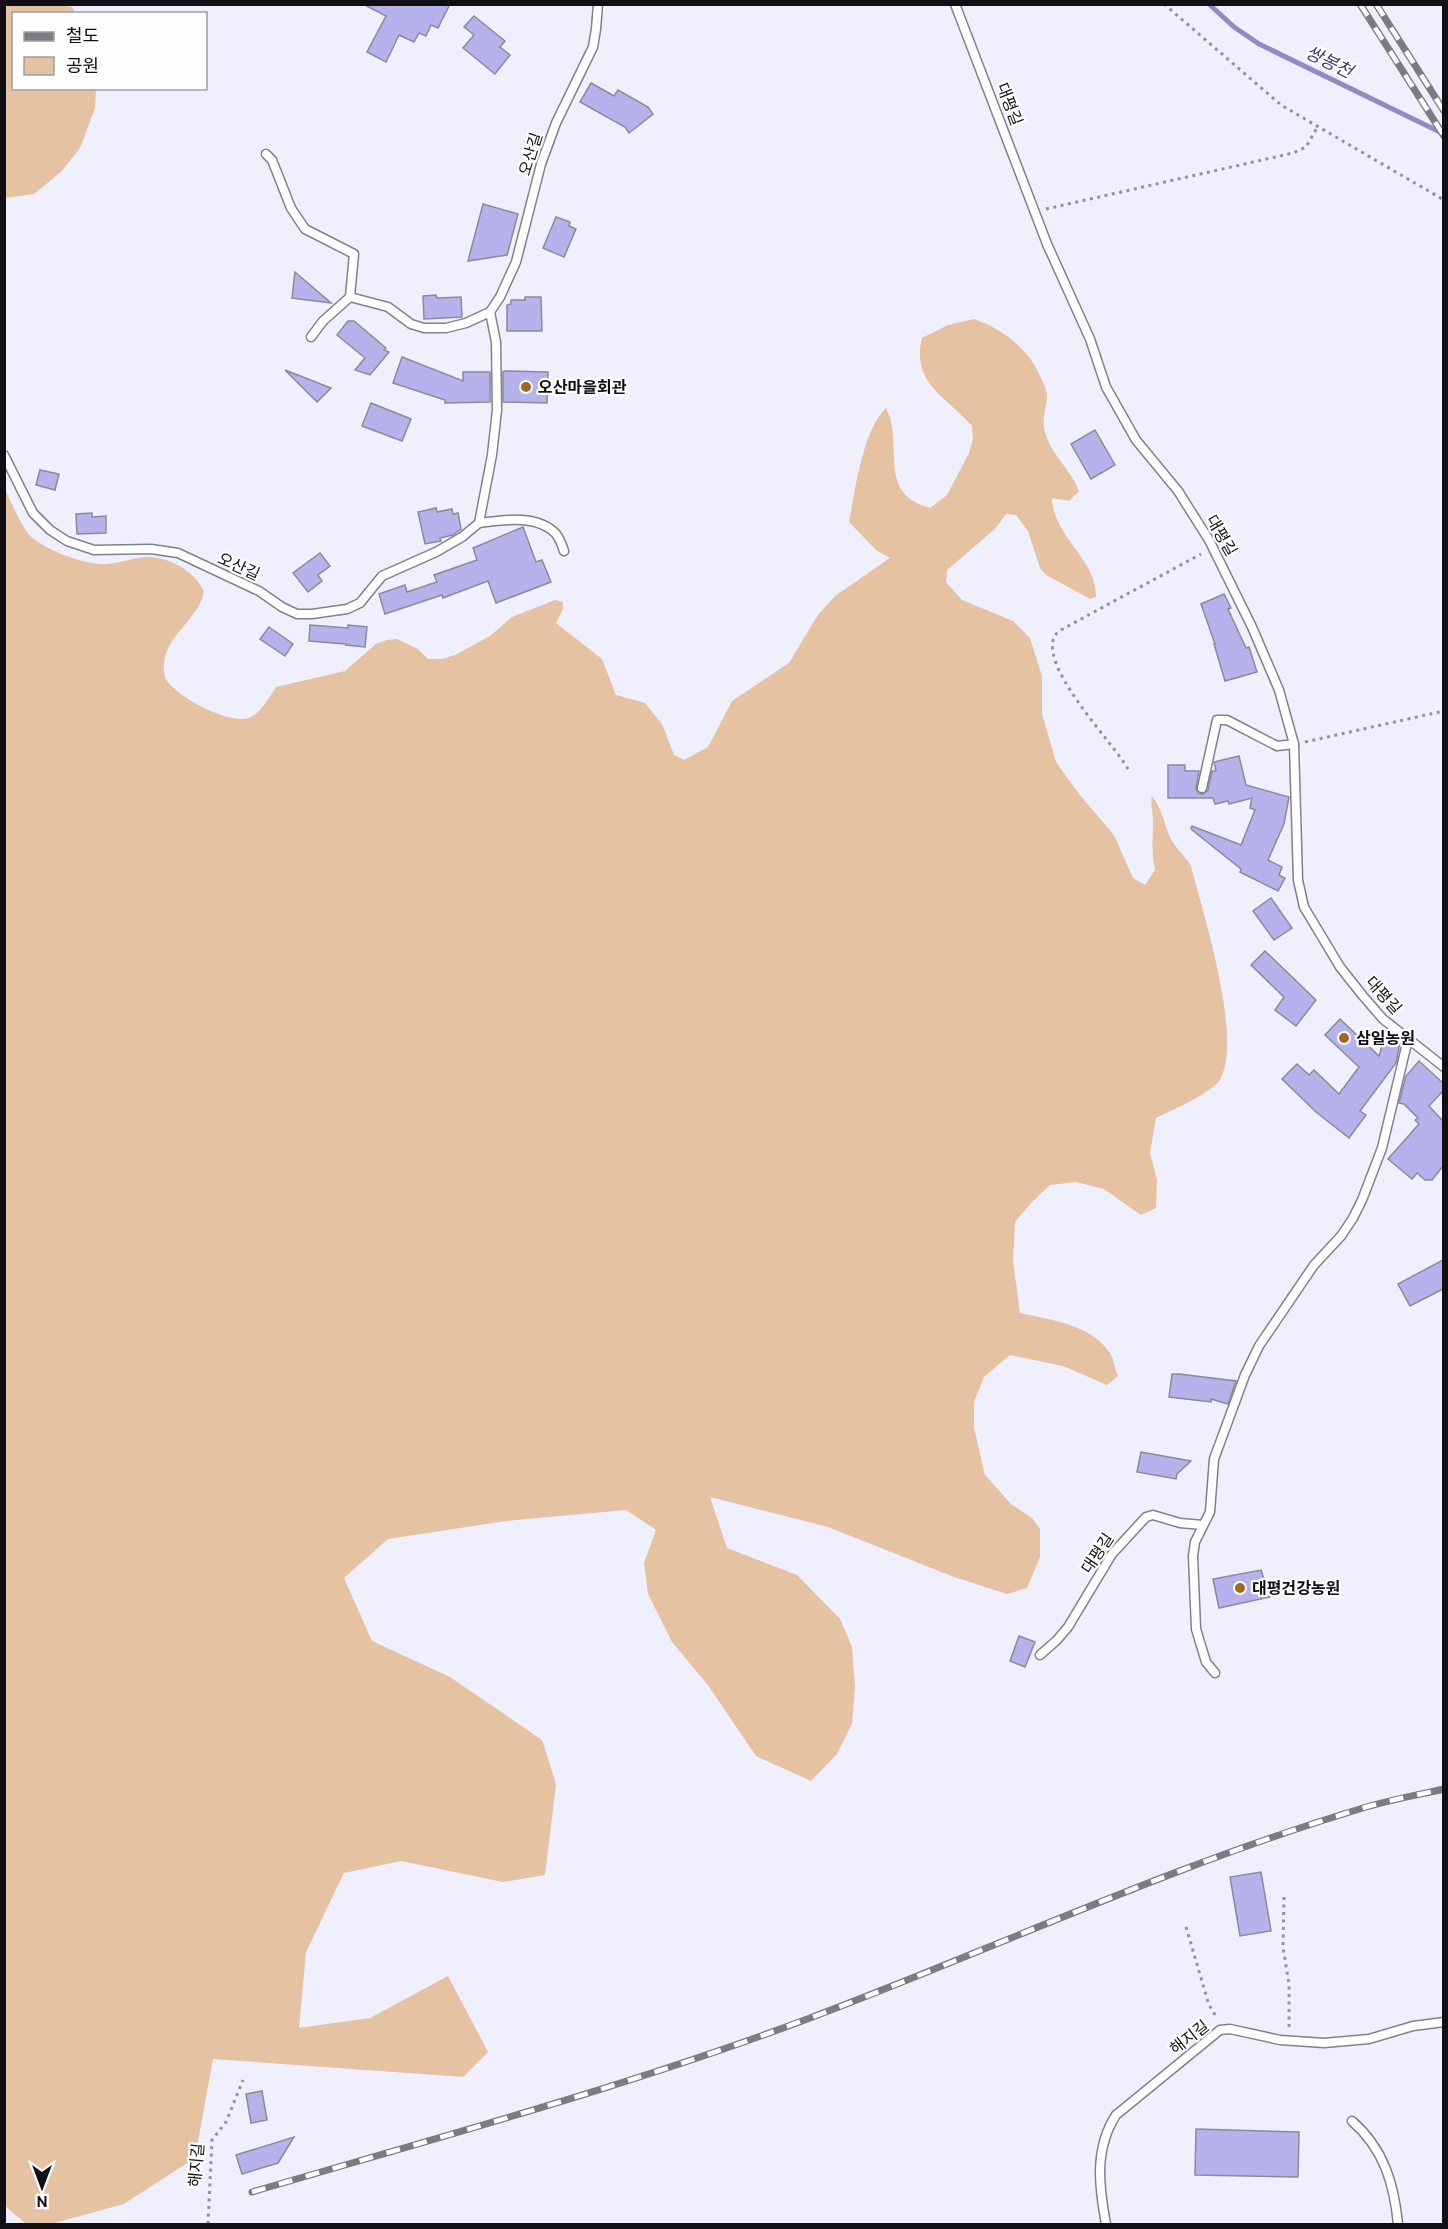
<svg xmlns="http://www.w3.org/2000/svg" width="1448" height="2229" viewBox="0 0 1448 2229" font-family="Cabin,'Noto Sans KR',sans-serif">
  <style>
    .green { fill: #e4c2a2 }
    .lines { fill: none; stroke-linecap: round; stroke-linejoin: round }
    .stream { stroke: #908bc2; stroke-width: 5 }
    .building { fill: #b6b2ec; stroke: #8b8a9a; stroke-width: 1.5 }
    .service-casing { stroke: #818090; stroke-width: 11 }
    .path { stroke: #92919d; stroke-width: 3; stroke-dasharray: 3 4.5; stroke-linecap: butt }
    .service { stroke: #fff; stroke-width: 8 }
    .rail-casing { stroke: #7b7b85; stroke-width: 7 }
    .rail { stroke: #fefefe; stroke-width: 4.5; stroke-dasharray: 14; stroke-linecap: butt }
    .poi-dot { fill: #9f6524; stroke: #fefefe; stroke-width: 2 }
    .labels { text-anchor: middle; stroke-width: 4.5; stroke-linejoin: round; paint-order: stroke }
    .street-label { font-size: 16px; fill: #0f0f15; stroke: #fefefe }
    .poi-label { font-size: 16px; font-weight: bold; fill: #0f0f15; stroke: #fefefe; text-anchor: start }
    .water-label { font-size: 18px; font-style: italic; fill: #44387c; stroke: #fefefe }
  </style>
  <rect width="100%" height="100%" fill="#f0effe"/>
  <!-- green -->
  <g class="green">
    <polygon points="4,5 56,4 72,7 76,13 14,14 14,88 96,89 95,108 80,148 61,172 34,194 5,198"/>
    <path d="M974,319C1003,329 1029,349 1041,378C1043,383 1047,390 1047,395C1047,407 1041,419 1045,432C1051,455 1071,469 1079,491L1069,501L1052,498C1053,537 1097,559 1096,597L1090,599L1046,575L1040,568L1028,531L1016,515L1006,514L995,529L947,570L946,582L962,600L1013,621L1030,638L1042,676V714L1056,762L1079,794L1114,835L1133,878L1145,885L1155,870C1151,853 1153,838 1153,820C1153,812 1150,804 1152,796C1162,808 1164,824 1170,837C1174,847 1185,855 1191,866C1202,910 1245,1043 1219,1081C1208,1095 1172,1110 1156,1118L1150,1153L1157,1180L1156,1208L1141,1215L1104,1189L1076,1182L1050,1185L1031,1203L1015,1222L1013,1261L1020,1313C1050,1320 1091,1324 1110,1353C1114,1360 1115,1369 1118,1376L1107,1385L1063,1366L1010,1355L984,1377L974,1402V1428L985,1475L1011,1504L1032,1518L1040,1529V1557L1027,1588L1007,1594L954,1577L828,1527L710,1497L727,1548L797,1575L840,1619L852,1647L855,1686L852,1724L837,1754L811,1781L756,1756L707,1684L672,1642L648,1594L644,1563L656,1530L626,1510L506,1521L388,1539L344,1578L372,1641L450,1677L542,1740L556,1784L545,1875L503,1882L401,1861L344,1873L306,1952L299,2028L370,2018L448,1976L488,2052L463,2077L213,2059L195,2158L124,2204L51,2224H26L4,2205L5,487C7,496 24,530 30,536C48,551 84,565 107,564C121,563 134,557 148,557C170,557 196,572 204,592C198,620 166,635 164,664C163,667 164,674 165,677C173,696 230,725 249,718C261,713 269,697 276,687L345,671L376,644L387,640L397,639L418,649L428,659H442L455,655L490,636L512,617L555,600L563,602V609L556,623L602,659L616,695L645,703L662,724L674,755L684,760L708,747L732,701L789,663L818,615L835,596L890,558L876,550L849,522C855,490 863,430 886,408C905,444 875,493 930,508L947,495L969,453L973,439L972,426C946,396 911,384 922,338L948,325Z"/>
  </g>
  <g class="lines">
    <!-- stream -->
    <polyline class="stream" points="1209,4 1234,27 1259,44 1444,134"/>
  </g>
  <!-- building -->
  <g class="building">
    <polygon points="363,4 450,4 438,28 431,25 426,36 419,33 414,42 399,35 386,62 367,52 386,16"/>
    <polygon points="474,16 505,41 500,47 510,55 495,74 463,48 474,35 464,27"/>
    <polygon points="591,83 614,96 618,90 648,107 653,114 629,133 625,127 580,102"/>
    <polygon points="483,204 518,214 507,255 468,261"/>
    <polygon points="556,217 570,222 569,226 576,229 564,257 543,248"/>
    <polygon points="295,272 331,303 292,298"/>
    <polygon points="436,295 437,298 461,297 462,317 424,319 423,296"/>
    <polygon points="525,297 541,297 542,331 507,331 507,305 511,304 511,300 525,300"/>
    <polygon points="348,321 354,321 386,348 384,350 389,352 370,375 355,370 365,358 337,335"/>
    <polygon points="402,357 463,381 463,372 490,372 490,402 445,403 445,400 393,383"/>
    <polygon points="285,370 331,388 317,402"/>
    <polygon points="504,371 548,372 547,403 503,402 503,372"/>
    <polygon points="371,403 411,419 402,441 362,426"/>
    <polygon points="1095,430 1115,465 1091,479 1071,444"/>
    <polygon points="40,470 59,474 55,490 36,485"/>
    <polygon points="436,508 437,512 452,509 453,514 458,513 461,529 453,535 440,538 441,541 425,544 418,512"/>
    <polygon points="92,513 92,517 106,516 106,533 77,534 76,514"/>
    <polygon points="523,527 536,562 542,560 551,582 496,603 488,581 443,598 442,595 385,614 379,594 405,585 407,592 437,582 434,575 477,560 473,548"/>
    <polygon points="320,553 330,566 318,575 322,581 308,592 293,573"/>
    <polygon points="1224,594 1231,608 1228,609 1246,648 1249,647 1257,672 1225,681 1214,644 1215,644 1201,604"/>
    <polygon points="310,625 348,628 348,625 367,627 365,647 346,645 346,644 309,641"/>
    <polygon points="269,627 293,644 285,656 260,639"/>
    <polygon points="1239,756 1246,785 1289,797 1284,824 1268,860 1282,867 1279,875 1285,878 1278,891 1240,872 1241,869 1191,829 1192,826 1241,845 1255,810 1250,808 1252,798 1229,804 1228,801 1215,804 1213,798 1168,798 1168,765 1185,765 1185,771 1199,771 1196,789 1198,793 1203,794 1208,790 1212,771 1216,771 1214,762"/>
    <polygon points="1271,898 1292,928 1274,940 1253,911"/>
    <polygon points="1265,951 1316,1000 1296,1026 1275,1010 1284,997 1251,965"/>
    <polygon points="1340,1019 1379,1056 1385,1036 1400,1043 1396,1063 1360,1111 1366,1115 1349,1138 1316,1112 1282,1079 1297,1064 1309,1075 1314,1070 1339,1094 1359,1067 1325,1035"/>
    <polygon points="1419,1061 1443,1083 1443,1091 1429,1106 1443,1121 1443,1166 1432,1180 1425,1180 1417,1173 1412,1179 1388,1159 1419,1124 1415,1120 1418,1118 1404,1104 1399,1103 1406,1076"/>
    <polygon points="1443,1260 1443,1289 1410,1306 1398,1284"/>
    <polygon points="1172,1374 1179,1374 1236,1381 1228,1404 1211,1399 1211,1402 1169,1397"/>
    <polygon points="1141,1452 1191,1461 1177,1474 1176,1479 1137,1472"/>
    <polygon points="1261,1570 1270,1597 1219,1608 1213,1579"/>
    <polygon points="1019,1636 1035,1642 1025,1667 1010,1661"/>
    <polygon points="1261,1872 1271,1931 1240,1936 1230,1877"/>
    <polygon points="262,2091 267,2120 251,2123 246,2094"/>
    <polygon points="1196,2129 1299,2132 1298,2177 1195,2175"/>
    <polygon points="294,2137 278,2163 242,2174 236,2155"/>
  </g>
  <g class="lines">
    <!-- service casing -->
    <g class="service-casing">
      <g id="service">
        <polyline points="955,4 1047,244 1090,339 1106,387 1136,440 1178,491 1209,540 1252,627 1279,690 1294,744 1298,880 1304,907 1340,967 1363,996 1383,1019 1444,1067"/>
        <polyline points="266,154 272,160 291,208 305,229 354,254 350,297 388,307 411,324 424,328 446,328 466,323 490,312 500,297 516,262 541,164 556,123 593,47 596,29 598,4"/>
        <polyline points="311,337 323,321 350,297"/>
        <polyline points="4,455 33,513 50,530 67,541 94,550 151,549 178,553 259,591 282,607 297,614 312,614 347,609 360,603 382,576 436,552 462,537 479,523 492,455 497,410 496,342 490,312"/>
        <path d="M479,523C502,520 538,514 556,534C560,539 562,545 564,551"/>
        <polyline points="1202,788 1217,720 1227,720 1277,746 1294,744"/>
        <polyline points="1040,1655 1057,1640 1068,1627 1112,1554 1146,1517 1153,1515 1180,1523 1203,1525"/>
        <polyline points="1215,1673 1206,1662 1196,1629 1193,1556 1195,1542 1210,1512 1214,1459 1245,1375 1259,1346 1314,1265 1341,1236 1353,1218 1362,1200 1382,1148 1408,1039"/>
        <path d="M1352,2121C1384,2149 1394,2184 1398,2224"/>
        <path d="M1106,2224C1099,2187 1094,2149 1116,2115L1220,2030L1230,2029L1280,2040L1324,2043L1369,2039L1413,2026L1444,2022"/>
      </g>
    </g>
    <!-- path -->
    <g class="path">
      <polyline points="1164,4 1281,105 1444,200"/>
      <polyline points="1046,209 1293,153 1306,147 1318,126"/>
      <polyline points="1305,742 1444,711"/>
      <path d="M1128,769C1115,744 1028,657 1059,631L1201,554"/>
      <polyline points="1284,1897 1283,1947 1289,1984 1289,2030"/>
      <polyline points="1186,1927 1209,2005 1217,2018"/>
      <polyline points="208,2224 212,2140 226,2122 243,2080"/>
    </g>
    <!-- service -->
    <use href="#service" class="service"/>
    <!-- rail casing -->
    <g class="rail-casing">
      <g id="rail">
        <polyline points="1360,4 1444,136"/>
        <polyline points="1376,4 1444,111"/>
        <path d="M252,2192C436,2138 622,2088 802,2021C989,1951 1172,1865 1363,1808C1389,1800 1417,1795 1444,1789"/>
      </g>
    </g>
    <!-- rail -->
    <use href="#rail" class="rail"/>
  </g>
  <!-- markers -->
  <g class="poi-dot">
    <circle cx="526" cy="387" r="6"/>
    <circle cx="1344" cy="1038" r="6"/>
    <circle cx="1240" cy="1588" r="6"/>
  </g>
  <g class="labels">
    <!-- street labels -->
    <g class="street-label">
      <text transform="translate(1010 104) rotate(69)" y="6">대평길</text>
      <text transform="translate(530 154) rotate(-73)" y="6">오산길</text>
      <text transform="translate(1222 535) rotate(60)" y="6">대평길</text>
      <text transform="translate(239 566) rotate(24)" y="6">오산길</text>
      <text transform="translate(1384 995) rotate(48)" y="6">대평길</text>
      <text transform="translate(1097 1553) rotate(-56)" y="6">대평길</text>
      <text transform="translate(1189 2037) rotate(-38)" y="6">해지길</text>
      <text transform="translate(196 2165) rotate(-85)" y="6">해지길</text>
    </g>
    <!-- poi labels -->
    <g class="poi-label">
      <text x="538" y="393">오산마을회관</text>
      <text x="1356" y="1044">삼일농원</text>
      <text x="1252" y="1594">대평건강농원</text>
    </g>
    <!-- water labels -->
    <g class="water-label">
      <text transform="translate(1329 62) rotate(26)" y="6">쌍봉천</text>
    </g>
  </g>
  <!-- border -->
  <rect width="1448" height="2229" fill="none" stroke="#0f0f15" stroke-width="12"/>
  <!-- legend -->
  <rect x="12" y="12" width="195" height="78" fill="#fefefe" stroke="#9e9ea1" stroke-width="1.5"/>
  <rect x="24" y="32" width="30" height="9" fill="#7b7b85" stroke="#9e9ea1" stroke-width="1.5"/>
  <text x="66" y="42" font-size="18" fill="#0f0f15">철도</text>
  <rect x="24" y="57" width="30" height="18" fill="#e4c2a2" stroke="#9e9ea1" stroke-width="1.5"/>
  <text x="66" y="72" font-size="18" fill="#0f0f15">공원</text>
  <!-- north arrow -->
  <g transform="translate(42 2187) rotate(180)" stroke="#fefefe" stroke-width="4.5" paint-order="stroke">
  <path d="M0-4.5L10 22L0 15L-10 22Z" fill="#0f0f15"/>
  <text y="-9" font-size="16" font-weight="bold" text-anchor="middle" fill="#0f0f15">N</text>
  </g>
</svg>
